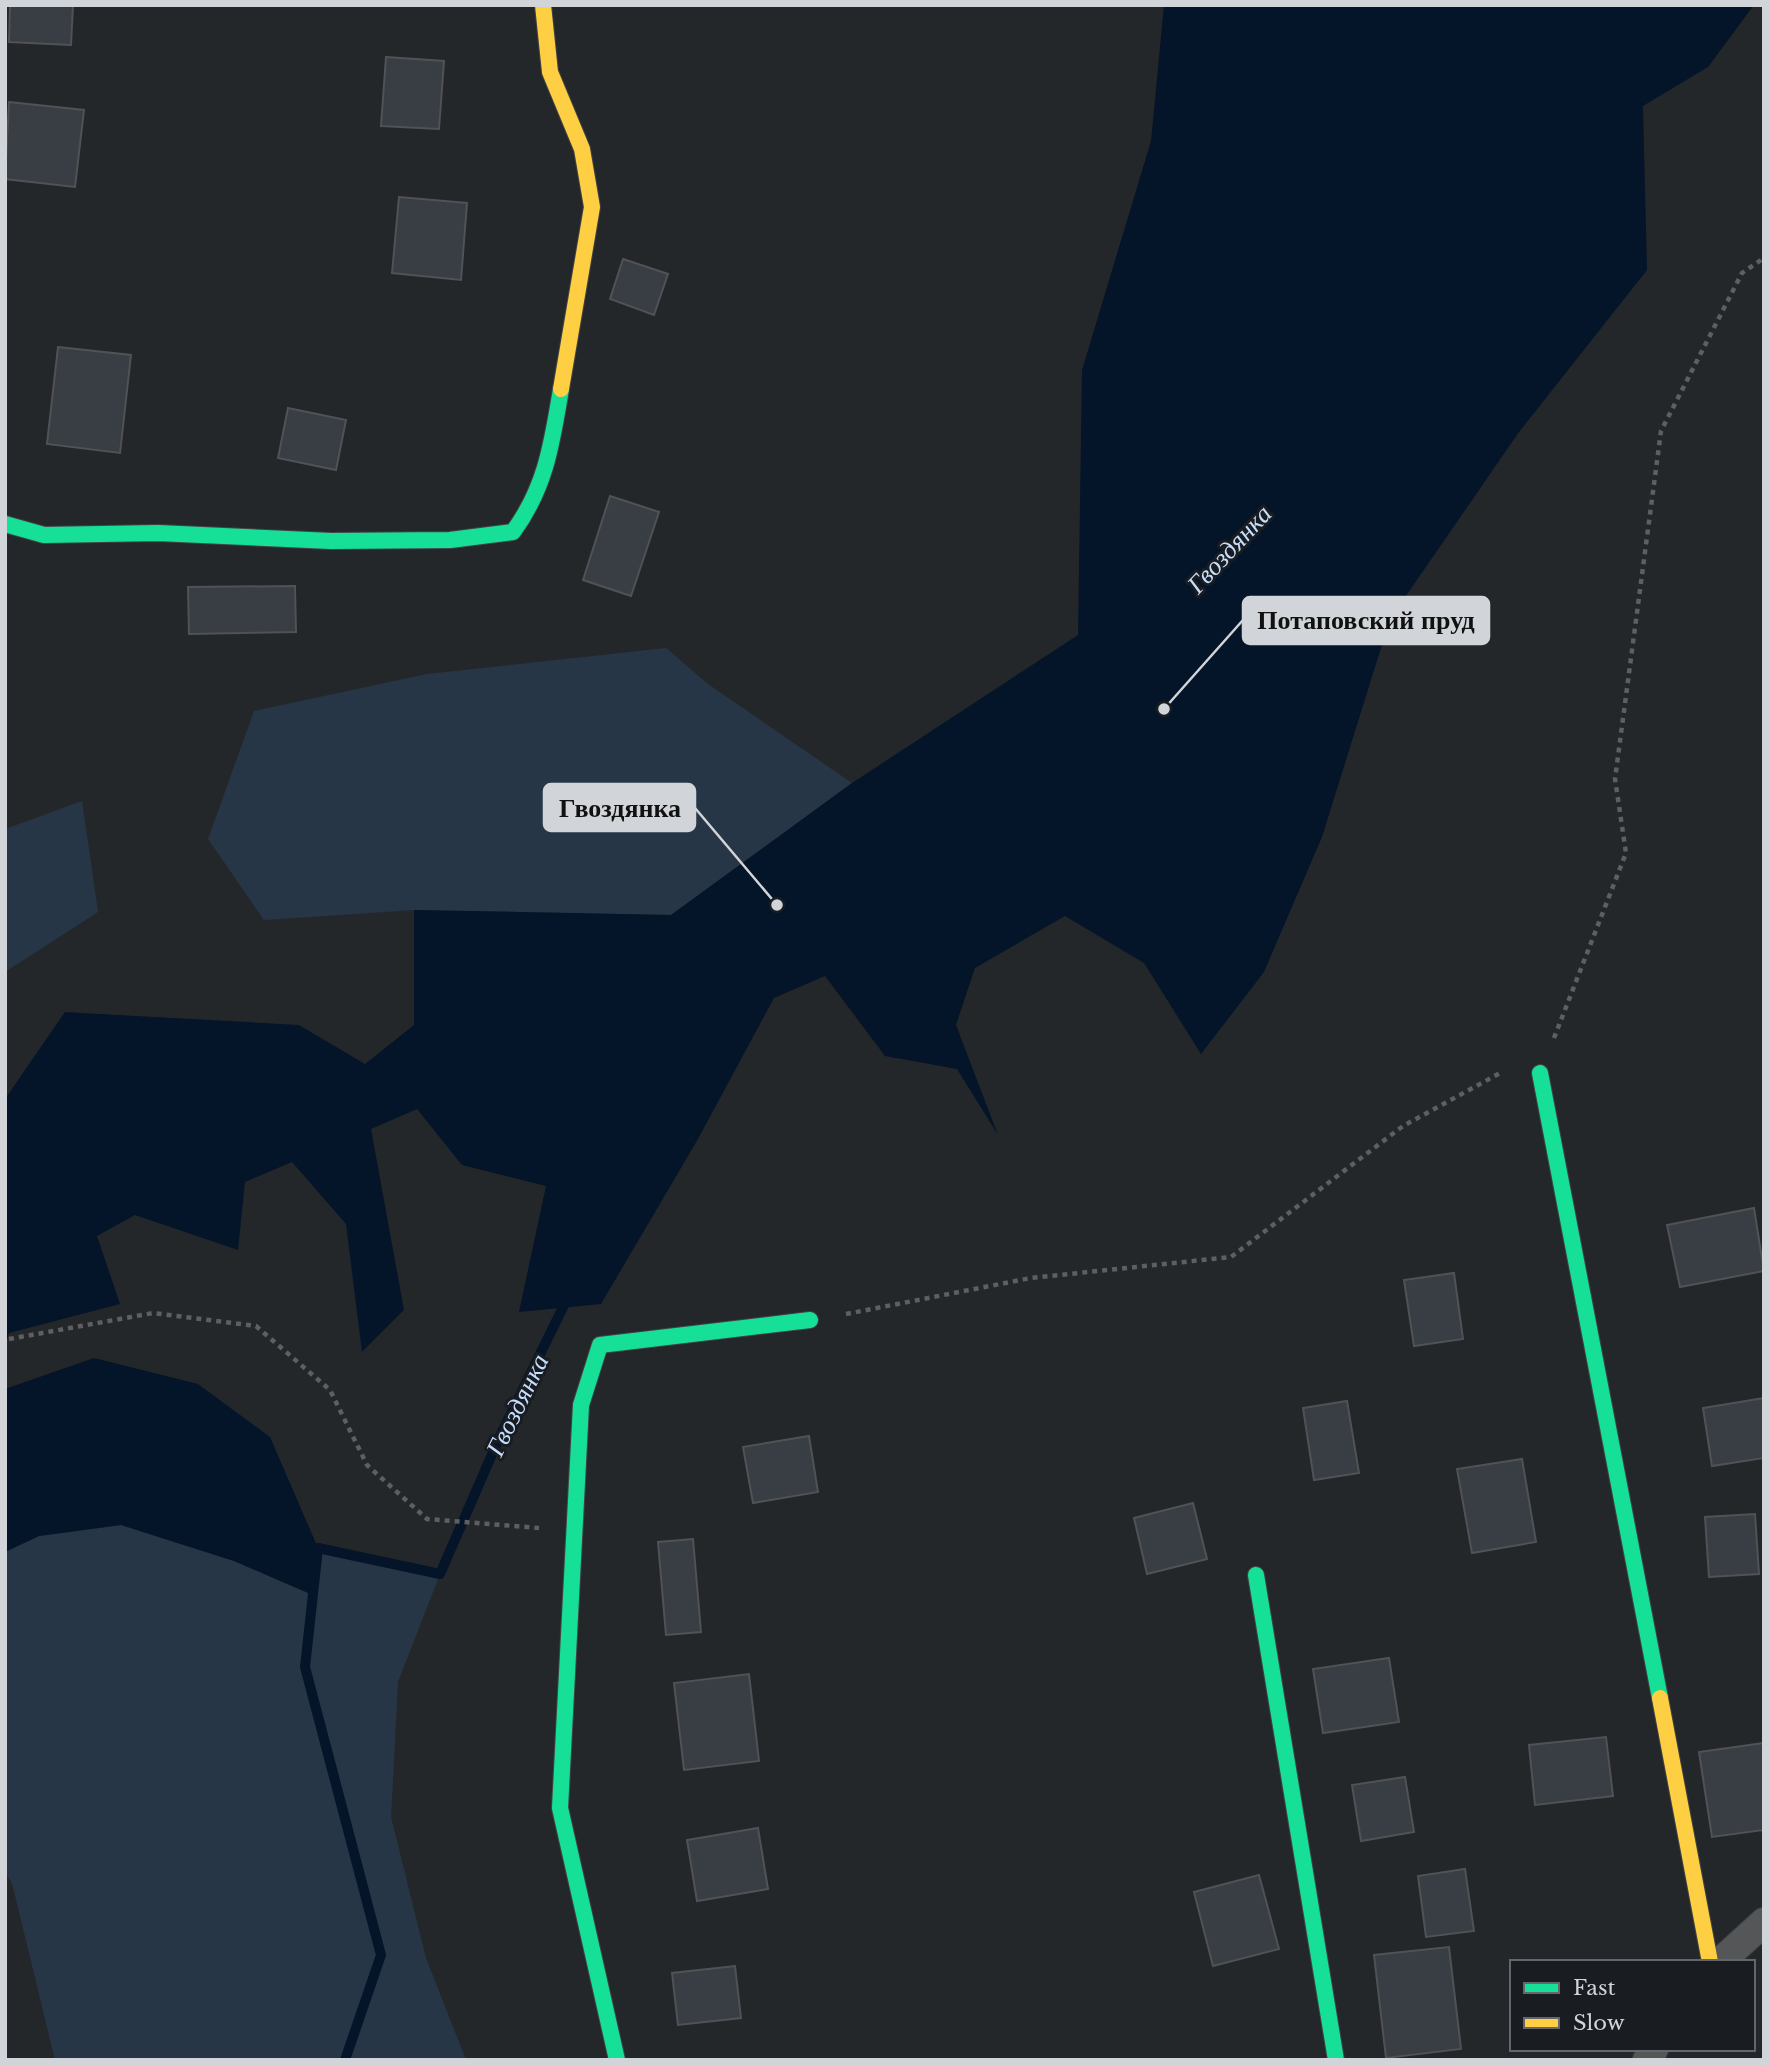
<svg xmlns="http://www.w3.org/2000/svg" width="1769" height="2065" viewBox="0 0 1769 2065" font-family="'Libre Baskerville',serif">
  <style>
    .green { fill: #273647 }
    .water { fill: #041429 }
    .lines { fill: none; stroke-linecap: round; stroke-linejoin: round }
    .stream { stroke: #041429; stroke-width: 10 }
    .building { fill: #383e44; stroke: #505255; stroke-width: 2 }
    .street-casing { stroke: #414345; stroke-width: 30 }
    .fast-casing { stroke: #414345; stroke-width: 18 }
    .slow-casing { stroke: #414345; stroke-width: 18 }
    .path { stroke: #5d5f61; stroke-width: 4.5; stroke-dasharray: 5 5; stroke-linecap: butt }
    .street { stroke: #555658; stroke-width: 28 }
    .fast { stroke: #16e098; stroke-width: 16 }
    .slow { stroke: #ffcf43; stroke-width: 16 }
    .labels { text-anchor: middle; stroke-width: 6; stroke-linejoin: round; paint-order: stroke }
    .water-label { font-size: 26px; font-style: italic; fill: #c5defd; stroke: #191d22 }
    .leader { fill: none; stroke: #d1d4d8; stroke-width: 2.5 }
    .callout-dot { fill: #d1d4d8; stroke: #191d22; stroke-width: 2.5 }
    .callout { fill: #d1d4d8; stroke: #d1d4d8; stroke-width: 2.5 }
    .callout-label { font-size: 26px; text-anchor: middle; font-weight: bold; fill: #111 }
  </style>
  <rect width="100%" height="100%" fill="#24272a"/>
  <!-- green -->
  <g class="green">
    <polygon points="666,648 708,684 852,783 671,915 414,910 264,920 208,839 254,711 427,674"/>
    <polygon points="82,801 98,912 5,972 5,829"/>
    <polygon points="121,1525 234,1561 312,1595 318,1548 440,1574 398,1682 391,1817 426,1958 466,2060 55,2060 12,1883 5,1873 5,1552 39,1536"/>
  </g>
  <!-- water -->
  <g class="water">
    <polygon points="1164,5 1754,5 1708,67 1643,106 1647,270 1519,432 1390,619 1322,837 1264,972 1201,1054 1144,963 1065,916 975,968 956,1025 998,1135 957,1069 885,1056 825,976 774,998 698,1139 601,1304 519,1312 546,1186 462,1165 417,1109 371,1129 404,1310 362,1352 346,1224 292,1162 245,1182 238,1250 135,1215 97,1236 120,1304 9,1333 5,1347 5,1099 65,1012 299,1025 365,1064 414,1025 414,910 671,915 852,783 1078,635 1082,370 1151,141"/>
    <polygon points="94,1358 198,1384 270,1437 318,1548 313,1595 234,1561 121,1525 39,1536 5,1552 5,1389"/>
  </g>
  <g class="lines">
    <!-- stream -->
    <polyline class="stream" points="345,2060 381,1955 305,1667 318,1548 440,1574 500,1436 570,1293"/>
  </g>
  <!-- building -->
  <g class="building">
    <polygon points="10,5 73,5 71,45 9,42"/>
    <polygon points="386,57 444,61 439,129 381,126"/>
    <polygon points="9,102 84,110 75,187 5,179"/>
    <polygon points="399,197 467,203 461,280 392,273"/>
    <polygon points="623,259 668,274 654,315 610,299"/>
    <polygon points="58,347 131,355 120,453 47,444"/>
    <polygon points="288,408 346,420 336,470 278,458"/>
    <polygon points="610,496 659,512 631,596 583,580"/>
    <polygon points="295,586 296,632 189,634 188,587"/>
    <polygon points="1754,1208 1764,1271 1680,1287 1667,1225"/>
    <polygon points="1454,1273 1463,1339 1414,1346 1404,1280"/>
    <polygon points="1764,1398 1764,1458 1712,1466 1703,1408"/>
    <polygon points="1347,1401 1359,1473 1314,1480 1303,1408"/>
    <polygon points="809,1436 818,1492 753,1503 743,1447"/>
    <polygon points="1522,1459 1536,1542 1472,1553 1457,1469"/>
    <polygon points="1193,1503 1207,1559 1147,1574 1134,1518"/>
    <polygon points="1755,1514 1759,1574 1709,1577 1705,1517"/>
    <polygon points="693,1539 701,1632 666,1635 658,1542"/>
    <polygon points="1389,1658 1399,1722 1323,1733 1313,1669"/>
    <polygon points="749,1674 759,1761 684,1770 674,1683"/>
    <polygon points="1606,1737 1613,1796 1535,1805 1529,1745"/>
    <polygon points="1764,1743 1764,1830 1712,1837 1699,1752"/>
    <polygon points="1405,1777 1414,1832 1361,1841 1352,1785"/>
    <polygon points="758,1828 768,1889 697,1901 687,1840"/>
    <polygon points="1465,1869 1474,1931 1426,1937 1418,1876"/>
    <polygon points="1259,1875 1279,1949 1213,1966 1194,1892"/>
    <polygon points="1449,1947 1461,2049 1386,2058 1374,1955"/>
    <polygon points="735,1966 741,2018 678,2025 672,1973"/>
  </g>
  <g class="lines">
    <!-- street casing -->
    <g class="street-casing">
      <g id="street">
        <polyline points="1720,1962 1764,1922"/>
        <polyline points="1647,2060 1654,2049"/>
      </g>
    </g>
    <!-- fast casing -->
    <g class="fast-casing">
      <g id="fast">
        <path d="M5,524L44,535L158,533L331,541L450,540L513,532C546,487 552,443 561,389"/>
        <polyline points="1540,1073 1660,1698"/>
        <polyline points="1256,1575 1336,2060"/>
        <polyline points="617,2060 560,1808 581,1405 600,1345 810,1320"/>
      </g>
    </g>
    <!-- slow casing -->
    <g class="slow-casing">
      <g id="slow">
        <polyline points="543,5 550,72 582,149 592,207 561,389"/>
        <polyline points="1660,1698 1710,1962"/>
      </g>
    </g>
    <!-- path -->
    <g class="path">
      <polyline points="1554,1038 1626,853 1615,779 1661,431 1742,273 1764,258"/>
      <polyline points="846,1314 1031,1278 1231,1257 1403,1126 1502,1072"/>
      <polyline points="9,1339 153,1313 256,1326 330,1390 367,1465 427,1519 539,1528"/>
    </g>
    <!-- street -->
    <use href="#street" class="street"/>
    <!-- fast -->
    <use href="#fast" class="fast"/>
    <!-- slow -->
    <use href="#slow" class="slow"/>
  </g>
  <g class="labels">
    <!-- water labels -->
    <g class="water-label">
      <text transform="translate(1229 549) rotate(-47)" y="9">Гвоздянка</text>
      <text transform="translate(517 1405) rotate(-64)" y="9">Гвоздянка</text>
    </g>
  </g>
  <!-- callouts -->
  <path class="leader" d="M1164 709L1243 620M777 905L695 808"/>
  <g class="callout-dot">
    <circle cx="1164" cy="709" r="7"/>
    <circle cx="777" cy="905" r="7"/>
  </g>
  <g class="callout">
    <rect x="1243" y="597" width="246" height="47" rx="7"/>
    <rect x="544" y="784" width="151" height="47" rx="7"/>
  </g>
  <g class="callout-label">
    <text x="1366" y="629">Потаповский пруд</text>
    <text x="620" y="817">Гвоздянка</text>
  </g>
  <!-- border -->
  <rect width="1769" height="2065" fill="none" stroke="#d1d4d8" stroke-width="14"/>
  <!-- legend -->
  <rect x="1510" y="1960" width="245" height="91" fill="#191d22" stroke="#63666b" stroke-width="2"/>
  <rect x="1524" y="1983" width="35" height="10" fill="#16e098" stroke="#63666b" stroke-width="2"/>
  <text x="1573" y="1995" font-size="21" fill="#d1d4d8">Fast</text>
  <rect x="1524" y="2018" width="35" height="10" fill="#ffcf43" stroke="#63666b" stroke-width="2"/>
  <text x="1573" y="2030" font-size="21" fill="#d1d4d8">Slow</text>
</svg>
